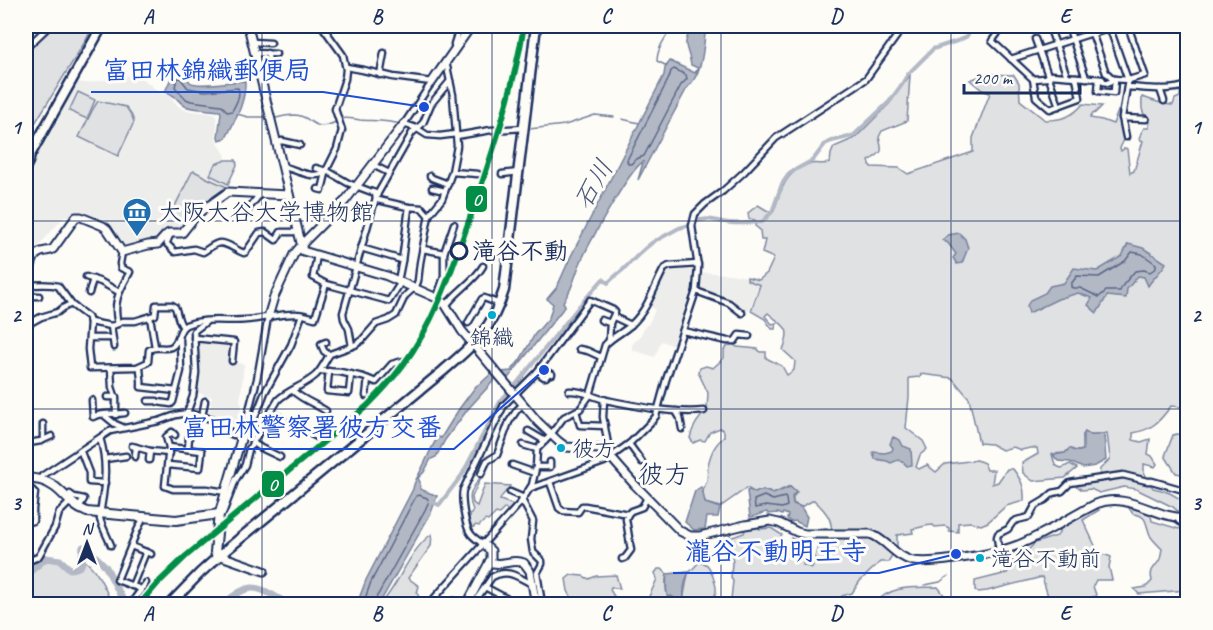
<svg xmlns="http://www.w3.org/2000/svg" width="1213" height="630" viewBox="0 0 1213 630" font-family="Caveat,'Klee One',sans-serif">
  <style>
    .built { fill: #edeeec }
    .green { fill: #e0e1e3; stroke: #7e88a0; stroke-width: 1.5 }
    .water { fill: #b3b8c5; stroke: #76819c; stroke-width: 1.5 }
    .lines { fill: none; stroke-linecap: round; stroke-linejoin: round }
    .shore { stroke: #586687; stroke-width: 1.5 }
    .stream { stroke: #76819c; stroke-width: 1.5 }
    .canal { stroke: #b3b8c5; stroke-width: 4 }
    .river { stroke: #b3b8c5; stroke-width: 7 }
    .street-casing { stroke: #1b2f5e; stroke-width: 9 }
    .secondary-casing { stroke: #1b2f5e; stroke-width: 11 }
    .primary-casing { stroke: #1b2f5e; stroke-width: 12 }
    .highway-casing { stroke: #1b2f5e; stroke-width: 13 }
    .street { stroke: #fdfcf7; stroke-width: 4.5 }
    .secondary { stroke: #fdfcf7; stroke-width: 7 }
    .primary { stroke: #fdfcf7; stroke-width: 8 }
    .highway { stroke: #fdfcf7; stroke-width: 8 }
    .rail-1-casing { stroke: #fdfcf7; stroke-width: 10 }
    .rail-1 { stroke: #028e46; stroke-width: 6 }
    .grid { fill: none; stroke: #1b2f5e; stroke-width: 1.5; stroke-opacity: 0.55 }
    .stop-dot { fill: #fdfcf7; stroke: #1b2f5e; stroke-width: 3 }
    .bus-dot { fill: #00a9ce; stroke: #fdfcf7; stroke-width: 2 }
    .labels { text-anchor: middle; stroke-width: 6; stroke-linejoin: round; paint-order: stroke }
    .bus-label { font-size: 22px; fill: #1b2f5e; stroke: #fdfcf7; text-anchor: start }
    .poi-label { font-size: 24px; fill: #1b2f5e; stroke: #fdfcf7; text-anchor: start }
    .stop-label { font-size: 24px; font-weight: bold; fill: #1b2f5e; stroke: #fdfcf7; text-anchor: start }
    .water-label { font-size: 26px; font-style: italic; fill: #49587d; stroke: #fdfcf7 }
    .neighbourhood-label { font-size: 26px; fill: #1b2f5e; stroke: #fdfcf7 }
    .leader { fill: none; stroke: #1d4ed8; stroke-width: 2 }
    .callout-dot { fill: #1d4ed8; stroke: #fdfcf7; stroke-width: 2 }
    .callout-label { font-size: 26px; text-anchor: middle; font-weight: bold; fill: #1d4ed8; stroke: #fdfcf7; stroke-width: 6; stroke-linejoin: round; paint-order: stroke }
    .line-badge { stroke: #fdfcf7; stroke-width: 2 }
    .badge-label { font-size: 16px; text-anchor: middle; font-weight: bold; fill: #fff }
    .neatline { fill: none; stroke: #1b2f5e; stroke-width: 2 }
    .grid-label { font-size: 20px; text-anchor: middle; font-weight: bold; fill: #1b2f5e }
  </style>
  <rect width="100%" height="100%" fill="#fdfcf7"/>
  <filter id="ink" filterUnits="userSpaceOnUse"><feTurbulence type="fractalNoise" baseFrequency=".0167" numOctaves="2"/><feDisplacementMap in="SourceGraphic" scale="12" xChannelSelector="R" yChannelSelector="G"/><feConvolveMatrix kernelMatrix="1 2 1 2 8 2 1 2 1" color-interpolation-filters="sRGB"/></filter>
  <g filter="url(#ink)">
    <!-- built -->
    <g class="built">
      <polygon points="134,75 140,76 160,93 170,96 178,106 184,110 216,114 217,122 216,139 225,154 226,160 236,160 237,165 227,190 211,199 197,209 183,231 158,242 123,249 110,230 75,216 64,217 37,248 32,256 26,280 26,173 75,82 87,83"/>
      <polygon points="696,267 697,272 730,274 761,279 750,310 746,312 725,301 694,290 674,346 661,341 655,357 632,350 632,345 640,336 646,325 648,325 655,310 649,305 666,269 669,268"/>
      <polygon points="198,339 231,343 233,345 230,362 244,364 240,403 242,404 239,419 236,425 208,417 212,397 195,392 196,341"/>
    </g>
    <!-- green -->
    <g class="green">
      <polygon points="26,26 93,26 86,40 26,138"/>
      <path d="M986,74L1014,75L1019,83L1020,100L1045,120C1062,120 1072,117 1083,104L1102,106L1095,113L1092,114L1090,118L1102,120L1113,124L1118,111L1121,112L1125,138L1120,148L1121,151L1125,148L1127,149L1130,173L1134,171L1143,141L1139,139L1141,133L1144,128H1149V119C1140,113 1142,106 1142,97C1153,100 1162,105 1173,105L1175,99L1180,97V91L1187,89V409L1182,407L1171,406C1160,421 1152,430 1133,433V440L1141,442L1150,439L1148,454L1152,456L1157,464L1155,467L1144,464V472L1153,488C1166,490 1177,496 1187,504V514L1182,515L1173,507L1136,489L1124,487L1099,493L1091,489L1082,490L1077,486L1083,482L1093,481L1099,476L1100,469L1110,459L1107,433C1098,434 1093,438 1085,432L1083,435L1084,450C1078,451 1075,452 1070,448L1065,453L1052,454C1054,461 1054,467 1062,468L1070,464L1077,468L1065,478L1033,481L1023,473L1022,463L1038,454L1037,448H1031L1021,450L1013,447L1002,450L991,444L979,443L969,398L952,378L921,374L920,377L909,378V397L906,428L923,441L927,449L920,455L916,467L919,469L927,465L936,472L945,464L977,460L984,463L987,470H994L992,484L998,482L1007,469H1013C1021,480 1025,486 1024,501L1006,506L988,522L981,525L971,522L958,523V532L949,531V528L945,526L935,527L933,525C926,525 919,528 912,529L913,533L897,535V547L888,562H880L860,581L852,593L842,596L835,604H726L731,599L733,581L731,578L732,562L733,561L726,536L730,535V538L744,533L746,527L754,525L760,529L771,528L782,535L777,544L786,548L791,538L800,542V554L803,561V565L812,568L819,542L831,541C834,521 828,513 814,500L801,507L793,503V497L797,492L790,486L773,494C766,490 762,489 755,493L747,488L720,507L705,503C701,491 703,491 707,480C708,475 707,470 708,465C711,453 714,445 724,437V431L720,428L710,432L705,441L700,440L693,443L690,438C692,428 699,417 707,410L708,393L698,372L700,368L706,366L713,368L724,358V350L731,343L737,347L758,349L760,352H766V358L782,366L787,375L794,370L795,361L783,350C792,326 785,328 768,313L765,316L772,324L776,323L775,329H772L765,319L751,311L760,285L747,280V277L759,280L767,273L774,258L762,253L765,240H761L760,230L755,226V220L749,219L748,213L758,205L768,211H774C780,193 785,172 806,165C813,162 823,165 830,163L831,154L834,147L855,138L890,103L910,75L907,121L882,131L879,137C883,154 883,151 869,161L871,167L899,168L908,174L973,152V138L990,93L982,90L970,80Z"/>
      <polygon points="78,92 95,100 87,119 69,111"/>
      <polygon points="98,101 126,107 132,116 134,122 118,156 79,137 93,109"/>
      <polygon points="226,160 236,160 237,165 228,184 210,175 215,164"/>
      <polygon points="194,171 209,179 227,187 227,190 211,199 183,220 179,221 170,216 192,172"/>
      <polygon points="1187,433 1187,475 1176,473 1165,456 1173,435 1177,434 1186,435"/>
      <path d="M482,475L472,497L473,503L477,506L485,484L510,486C508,492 502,493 500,500L514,505L508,511L505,508L499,514L496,513L488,521L485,520L479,526L476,525L471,529L469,528L468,520L473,510C466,494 473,488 482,475Z"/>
      <path d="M1127,505L1150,511L1152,521L1179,529L1187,524V590L1139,594L1134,589L1146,587L1152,581C1149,568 1155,569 1160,559C1161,556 1161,553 1162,549C1158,545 1154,541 1151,537C1145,526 1149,515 1133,514Z"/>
      <path d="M1095,508L1099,510L1083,520L1098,552L1111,557L1109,567L1112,580H1096L1093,586L1096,595C1083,605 1066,601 1051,600L1048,596L1042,577L987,591L978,592L975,590V581L1007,573L1012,565L1014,553L1028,550L1035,543L1057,536L1062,527Z"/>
      <path d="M432,534L431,546L408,578L419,586L417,593L419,597L428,603L427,604H381C400,583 409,550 432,534Z"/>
      <path d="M51,560L57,561L69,569H77L83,564L84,560C99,571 105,589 112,604H26V576L44,561Z"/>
      <path d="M699,562C703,563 706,563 708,566C711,570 717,586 716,591C716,596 712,600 709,604H686L683,600L688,574Z"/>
      <path d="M658,569H662L667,574C665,580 666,593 668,598L671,596L674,599V604H650L647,601L657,579L655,573Z"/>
      <polygon points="571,575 583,576 589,579 596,576 616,575 620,589 611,587 610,590 619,604 567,604 573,600 568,591 566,579"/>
      <path d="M938,587L945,596L948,604H874C892,584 913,588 938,587Z"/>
    </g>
    <!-- water -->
    <g class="water">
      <path d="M693,26H706C703,47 704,72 687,88L638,180L643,162C630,168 587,247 580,264C576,273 574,282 570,290C568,295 565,298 563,302L565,305L562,310L509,377L498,376L468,409L445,440L436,457L431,459L424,472L418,478L420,482V489L437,496L431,513L379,604H357L366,580L413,489C414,481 418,477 421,470C427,459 431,447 438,437L441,438L459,409L476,386L481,383L492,373L511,371L520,360L535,334L549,318L553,304L547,299L557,287L570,258L664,75L665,68L670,61L695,73L698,68L691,65C688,44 680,48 693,26Z"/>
      <path d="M174,71L186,73C187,75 189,81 190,82C198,88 234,81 245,81C246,102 235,120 226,138L219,140L218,137L221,113L220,111C211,110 192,109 185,106C177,101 176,94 165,92Z"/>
      <polygon points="959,233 965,239 968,248 962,263 957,264 953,258 956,254 948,243 942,240 948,235"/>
      <path d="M1128,244L1143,248L1166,263C1161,272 1153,278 1148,286L1144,277L1138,276L1127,289L1126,298L1107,296L1097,313L1088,305L1092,298L1078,293L1058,299L1029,313L1027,306L1030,300L1045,293L1050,286L1064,283L1074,268L1097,271L1122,256Z"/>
      <path d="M1085,432C1092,438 1096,434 1104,434L1106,460L1095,466L1083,468L1070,462L1058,461L1053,455L1065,453L1070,448C1074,452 1078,452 1083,450V435Z"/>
      <polygon points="893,437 900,440 903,446 911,449 912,465 907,466 903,462 898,460 891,463 887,461 875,459 873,452 885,453 892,451 893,448 890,444"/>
      <polygon points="701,487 702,488 705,503 720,508 718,517 707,517 705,529 694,530 685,522 695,491"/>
      <path d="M790,487L796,492L792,497L793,504L801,507L807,517L805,526L795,521L791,522L787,519L788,515L783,513L782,515L778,513L768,514L767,512C761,513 755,517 750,517L747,491L750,490L755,493C762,489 766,491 773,494Z"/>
      <path d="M689,572C685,579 681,597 686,604H674V598L671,596L668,598C666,593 666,580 667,574Z"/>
    </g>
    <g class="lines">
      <!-- shore -->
      <g class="shore">
        <polygon points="674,69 686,75 687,79 681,85 644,156 636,159 631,164 628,164 627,160 669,78 671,71"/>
        <path d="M180,78L188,88L205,91L238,88C241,95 236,104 232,111L228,112L221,105L191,101L186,99L175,87L177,79Z"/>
        <polygon points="1132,252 1142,254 1156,264 1156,268 1150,272 1144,270 1135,271 1123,285 1120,291 1106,291 1099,297 1080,288 1073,288 1071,287 1071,284 1077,276 1099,277 1125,261"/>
        <polygon points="764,496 773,500 785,497 786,499 787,506 782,508 766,506 755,508 754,500"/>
        <polyline points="363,604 371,582 416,496 419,495 427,498 429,501 425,510 375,600 374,604"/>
      </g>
      <!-- stream -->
      <g class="stream">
        <path d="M667,66L657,61C657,48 666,37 673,26"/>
        <polyline points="237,114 248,117 266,117"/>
        <path d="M275,118C281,117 288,115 295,115C314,116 310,133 336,122"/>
        <path d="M340,119C348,117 352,119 360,120C374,121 387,120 400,124"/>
        <polyline points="622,119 639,123"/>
        <polyline points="529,129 565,125 595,115 614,117"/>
        <polyline points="925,585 940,582 948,576"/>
      </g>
      <!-- canal -->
      <g class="canal">
        <polyline points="911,71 933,49 957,41 966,37 974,26"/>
        <path d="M694,222C710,215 717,223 732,223C742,224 752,222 762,222L772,212L782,184L789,174L795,170L813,160L825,144L832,141L853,136L889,102L900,87L908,74"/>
        <polyline points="659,239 679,228 690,225"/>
        <path d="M430,501L439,505L462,475L501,400L518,382L580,305L603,279L608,283C614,276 621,272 627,266C636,257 645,247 656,240"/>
      </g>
      <!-- river -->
      <g class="river">
        <path d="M26,575L46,558L60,560L70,569C88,568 80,558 83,547L89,548L93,554L106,567L125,604"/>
        <path d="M224,604C254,577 259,589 289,604"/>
      </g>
      <!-- street casing -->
      <g class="street-casing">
        <g id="street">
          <polyline points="1009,26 1000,30 992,41 1033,79 1036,97 1050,109 1080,98 1076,77"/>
          <polyline points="1049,26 1067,76"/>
          <polyline points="1068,26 1086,78"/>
          <polyline points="1109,26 1128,80 1122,117 1126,137"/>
          <polyline points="1035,39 1039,50"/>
          <polyline points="252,42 271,43"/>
          <polyline points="26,48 46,29"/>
          <polyline points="455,49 454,44 460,26"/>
          <polyline points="1039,50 1059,106"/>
          <polyline points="255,53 276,54"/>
          <polyline points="1011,59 1092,33 1106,73 1108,74 1113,79"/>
          <polyline points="346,67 363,70 393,77 432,82 404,124 416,128 427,135 440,136 456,134"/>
          <polyline points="259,72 270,64 267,53"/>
          <polyline points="380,75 384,53"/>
          <polyline points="1033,79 1046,78 1051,75 1102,79 1104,82 1109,83 1113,79 1129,80 1145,75 1128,26"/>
          <polyline points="1099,79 1098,91 1114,93 1115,79"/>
          <path d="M1127,87C1147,88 1168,92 1188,85"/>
          <polyline points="1160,89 1164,101"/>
          <polyline points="1122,118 1146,119"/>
          <polyline points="456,136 491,130 524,128"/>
          <polyline points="276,142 282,141 300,145"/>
          <polyline points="373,165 389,173"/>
          <path d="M282,166C297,170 312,180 327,172"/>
          <polyline points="316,168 329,172 348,183 372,192 375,193 376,199 378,200 408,207 422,208 429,216"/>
          <polyline points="26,171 31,160"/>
          <polyline points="452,172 478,174"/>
          <polyline points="502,174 519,172"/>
          <polyline points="430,176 432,178 448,184"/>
          <polyline points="432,188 445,191"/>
          <polyline points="318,189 322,190 327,169 337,149 342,130 335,109 345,79 346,69 343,55 322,26"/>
          <polyline points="245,216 249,208 260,194"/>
          <path d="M171,233L167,242V244L175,252L194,249L203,252C207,250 211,246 216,244C225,240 235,250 244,253L246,252L259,233L265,232L276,240L281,232H294"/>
          <polyline points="361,248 402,260"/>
          <polyline points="423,249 444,253"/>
          <polyline points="317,255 313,277 326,284 389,301 401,282"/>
          <polyline points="86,277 101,282 119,292"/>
          <polyline points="398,281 402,261 409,207"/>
          <path d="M26,285C37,285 48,283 58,286L72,305L88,317L90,322L111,326L115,325L122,321H135L155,315L156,305H172L175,307C178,314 178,322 183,327"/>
          <polyline points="696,291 729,303 742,313"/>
          <polyline points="89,293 93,279"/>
          <polyline points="26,296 39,296"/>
          <polyline points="437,297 444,277 444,253 454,224"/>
          <polyline points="590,300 613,310 615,312 610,323 609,341"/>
          <path d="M446,306C456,291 474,282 483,266"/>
          <polyline points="150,317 155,347"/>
          <polyline points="614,317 631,325"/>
          <polyline points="601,320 610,323"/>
          <polyline points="26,322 30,323 41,317 58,312 63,308 71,304"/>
          <path d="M90,322L88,349L90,368L137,367L148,362L149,350C156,345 163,350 171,347C180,343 177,329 186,325C205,317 227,322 246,320C263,319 280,313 297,314C303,314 310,317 315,318L326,284"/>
          <polyline points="468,323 482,299 484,298 500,304"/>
          <path d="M118,324C112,302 120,290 130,272L121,268L120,264L122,252"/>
          <polyline points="111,326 114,347"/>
          <polyline points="683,331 727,341 735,341 739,335 749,336"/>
          <polyline points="90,338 112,338"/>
          <polyline points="194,338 234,342 232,361"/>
          <polyline points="326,342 321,344 324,351 329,355"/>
          <polyline points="352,346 349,329 344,319 343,313 373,207 378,193 412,133 423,123 431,104 450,81"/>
          <polyline points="579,349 588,351 601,357"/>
          <path d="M140,367C140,374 142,380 141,387L176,391"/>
          <polyline points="111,368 112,387 116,399 116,415"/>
          <polyline points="320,371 340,372 363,377 376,382 392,364 403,361"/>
          <polyline points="329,371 327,391 349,393 351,374"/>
          <polyline points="537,372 544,377 546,377 549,373 552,374"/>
          <path d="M293,391C303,400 315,404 326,411"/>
          <path d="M569,391C583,390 592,397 606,400C636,406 673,414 704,411"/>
          <polyline points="366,396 368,379"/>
          <polyline points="107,397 116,397"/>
          <polyline points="604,399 603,417 609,450 606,453"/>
          <path d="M92,400L93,417C101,412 114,415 125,413"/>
          <polyline points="148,401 157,401 158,402 171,404 173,402 181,371 180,340 178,338"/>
          <polyline points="576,411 580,425 605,426"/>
          <polyline points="676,411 680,418 682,429"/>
          <polyline points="271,412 292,425 317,437"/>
          <polyline points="187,413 193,396 196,373 194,331 206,322"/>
          <polyline points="104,415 115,424 122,427"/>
          <polyline points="202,416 205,401"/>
          <polyline points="43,424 43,440"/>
          <polyline points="245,426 248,425 256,415 265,392 291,345 302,315"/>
          <polyline points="245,426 257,379 268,317"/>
          <polyline points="26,430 27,420"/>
          <polyline points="222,430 234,435 243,432"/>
          <polyline points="528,431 545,441"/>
          <polyline points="175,435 172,432 166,437 169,447 165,486 173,489 207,489 226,492"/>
          <path d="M100,438C106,457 106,476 103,495C102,503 100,510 100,519C101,524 108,538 111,545"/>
          <polyline points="26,439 29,443 41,441 52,436"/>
          <polyline points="252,442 261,448 280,457"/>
          <polyline points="629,444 642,462"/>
          <polyline points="523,445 537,449"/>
          <polyline points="132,446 150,451 169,453"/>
          <polyline points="188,449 189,437"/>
          <polyline points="81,452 89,473 89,482 105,483"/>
          <polyline points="135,457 136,447"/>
          <polyline points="105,459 126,456"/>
          <polyline points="149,460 150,451"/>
          <polyline points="168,465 200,468 202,451 169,447"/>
          <polyline points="512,465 535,473"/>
          <polyline points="536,467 550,467 550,462"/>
          <polyline points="481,474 487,461 497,455 509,422 517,410 523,404"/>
          <polyline points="40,480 42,476 110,431 159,421 176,415 187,413 225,422 256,436"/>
          <polyline points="550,482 559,508 563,511 578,512 582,506 585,506 628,514 631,511 642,507 647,498"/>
          <polyline points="531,488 604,462 630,443 653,420 656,416 666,380 696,291 698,267 692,226 695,214 705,204 723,191 744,172 776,138 866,79 904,26"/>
          <polyline points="26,490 32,490 35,493 33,509 33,521 26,522"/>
          <polyline points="510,492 524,498"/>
          <polyline points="70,494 74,497 84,499 78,509"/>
          <polyline points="522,500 533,521 531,539 533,552 542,561 542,564 537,573 542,604"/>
          <path d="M219,514L223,513L236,479L245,465L249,449L278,400C288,390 304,386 316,375C322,369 325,361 330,354L355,345L362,340L376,324L388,320L396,315L405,296L416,286L418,281L420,263L429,215L442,199L445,191L452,172L457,146L453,95L446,62"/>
          <polyline points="1177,518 1179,521 1188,526"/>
          <path d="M483,544C479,541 474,538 471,534C465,527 461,499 463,490L504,405L537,372L588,303"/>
          <polyline points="131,546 151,554"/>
          <polyline points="26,548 31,560"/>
          <polyline points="999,551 997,537 998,534 1008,529 1013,522 1017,520 1029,517 1035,506 1045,500 1053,493 1062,491 1070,483 1082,481 1123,475 1147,481 1152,481 1180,489 1188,490"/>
          <polyline points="622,559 625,558 631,550 626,519 628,514"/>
          <polyline points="26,562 38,557 40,554 55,527 59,513 70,502"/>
          <polyline points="132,586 146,552"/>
          <polyline points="485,587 517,604"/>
          <polyline points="141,589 117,580 137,531 144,517"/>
          <polyline points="435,598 445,604"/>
          <polyline points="132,602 146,583"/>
          <path d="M429,604L521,502L532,485L536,468L537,449L549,437L564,417L580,409L590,395L605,345C613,336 624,332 632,324C648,309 654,287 664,269L669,266L698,264"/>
          <polyline points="451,604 454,601"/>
          <path d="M473,604L492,577C506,569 515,575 528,582L531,581"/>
          <polyline points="496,604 500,596"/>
        </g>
      </g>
      <!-- secondary casing -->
      <g class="secondary-casing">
        <g id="secondary">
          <path d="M248,26L303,251L387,276L439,299L445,304L462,331L538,422L558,441L566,447L599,449L606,452L635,485L680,531L690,536H700L745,525L770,521L779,523L797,532L805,534H870C886,539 895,557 913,561C926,563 941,561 954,559C976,556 997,553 1018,545C1045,534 1070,517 1096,504C1129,491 1155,519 1188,518"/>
          <polyline points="1089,26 1092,33 1114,26"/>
          <polyline points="432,82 471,26"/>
          <path d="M26,283L28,280C30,273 31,256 39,253C44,250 48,252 53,249L76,217H81L103,226L107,229L122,252L148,245L158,244L166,235L169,233H182L197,214L228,192L289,195"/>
          <polyline points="268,317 274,297 294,254 307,239 345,201 404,124"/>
          <polyline points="219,514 245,426"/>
          <polyline points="220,555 224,557 264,571"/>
          <path d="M489,562C502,567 512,558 524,563L530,571L534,594L538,604"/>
          <polyline points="177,598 184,604"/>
          <polyline points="467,604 491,559 491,551 483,544"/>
        </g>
      </g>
      <!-- primary casing -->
      <g class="primary-casing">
        <path id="primary" d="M26,478C36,479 46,480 55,487C67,496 71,506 87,512L176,520L219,514L215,552L217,557"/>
      </g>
      <!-- highway casing -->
      <g class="highway-casing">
        <g id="highway">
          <polyline points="26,162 102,26"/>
          <path d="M170,604L200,573L220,555L443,371C474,344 491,332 504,290L536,26"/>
        </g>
      </g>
      <!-- street -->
      <use href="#street" class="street"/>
      <!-- secondary -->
      <use href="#secondary" class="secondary"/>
      <!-- primary -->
      <use href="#primary" class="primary"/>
      <!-- highway -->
      <use href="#highway" class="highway"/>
      <!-- rail-1 casing -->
      <g class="rail-1-casing">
        <path id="rail-1" d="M140,604L158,583L186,556L367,406C380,393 392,380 403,365C436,321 453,266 471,215C493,153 513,91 524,26"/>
      </g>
      <!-- rail-1 -->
      <use href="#rail-1" class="rail-1"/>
    </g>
  </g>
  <!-- grid -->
  <path class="grid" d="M262,26V604M492,26V604M721,26V604M951,26V604M26,221H1188M26,409H1188"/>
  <!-- icons -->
  <defs>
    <g id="museum-pin" transform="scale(1.5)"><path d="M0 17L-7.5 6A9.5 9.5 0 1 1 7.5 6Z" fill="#1f6fb2" stroke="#fdfcf7"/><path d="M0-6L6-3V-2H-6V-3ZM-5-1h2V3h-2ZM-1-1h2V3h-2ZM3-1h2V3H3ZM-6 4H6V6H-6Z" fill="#fff"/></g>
  </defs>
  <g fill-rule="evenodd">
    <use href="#museum-pin" x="137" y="212"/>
  </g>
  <!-- markers -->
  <circle class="stop-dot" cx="459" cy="251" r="8"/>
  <g class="bus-dot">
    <circle cx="492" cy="315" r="5"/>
    <circle cx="561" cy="448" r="5"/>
    <circle cx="980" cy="558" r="5"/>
  </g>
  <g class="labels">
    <!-- bus labels -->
    <g class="bus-label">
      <text x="492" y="345" text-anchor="middle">錦織</text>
      <text x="572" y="456">彼方</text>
      <text x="991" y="566">滝谷不動前</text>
    </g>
    <!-- poi labels -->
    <g class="poi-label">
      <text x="158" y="220">大阪大谷大学博物館</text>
    </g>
    <!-- stop labels -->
    <g class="stop-label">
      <text x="472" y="259">滝谷不動</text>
    </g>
    <!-- water labels -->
    <g class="water-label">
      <text transform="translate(593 184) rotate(-60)" y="9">石川</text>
    </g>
    <!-- neighbourhood labels -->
    <g class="neighbourhood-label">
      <text x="664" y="483">彼方</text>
    </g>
  </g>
  <!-- callouts -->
  <path class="leader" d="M424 107L323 92H91M544 370L454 449H170M956 554L879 573H673"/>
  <g class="callout-dot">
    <circle cx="424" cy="107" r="6"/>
    <circle cx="544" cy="370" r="6"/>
    <circle cx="956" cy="554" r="6"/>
  </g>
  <g class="callout-label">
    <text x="207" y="79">富田林錦織郵便局</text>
    <text x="312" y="436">富田林警察署彼方交番</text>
    <text x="776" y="560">瀧谷不動明王寺</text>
  </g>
  <g class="line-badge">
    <rect x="465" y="185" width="23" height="28" rx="6" fill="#028e46"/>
    <rect x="261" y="470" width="24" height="28" rx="6" fill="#028e46"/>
  </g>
  <g class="badge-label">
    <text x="477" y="205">O</text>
    <text x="273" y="490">O</text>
  </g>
  <!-- margin -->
  <rect width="1213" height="630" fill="none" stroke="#fdfcf7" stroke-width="66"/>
  <!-- north arrow -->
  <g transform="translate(87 543)" stroke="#fdfcf7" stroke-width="4.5" paint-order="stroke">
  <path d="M0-4.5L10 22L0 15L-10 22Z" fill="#1b2f5e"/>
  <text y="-9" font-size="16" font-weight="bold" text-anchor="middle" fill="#1b2f5e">N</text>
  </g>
  <!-- scale -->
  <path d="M964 84v9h116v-9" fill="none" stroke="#1b2f5e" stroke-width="3"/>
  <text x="973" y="84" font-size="18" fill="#1b2f5e" stroke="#fdfcf7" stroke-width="4.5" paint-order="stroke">200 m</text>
  <rect x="33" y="33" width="1147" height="564" class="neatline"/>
  <g class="grid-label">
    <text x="148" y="23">A</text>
    <text x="377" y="23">B</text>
    <text x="606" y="23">C</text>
    <text x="836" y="23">D</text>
    <text x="1065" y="23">E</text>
    <text x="16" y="134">1</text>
    <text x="1196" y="134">1</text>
    <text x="16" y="322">2</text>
    <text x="1196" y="322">2</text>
    <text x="16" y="510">3</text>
    <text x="1196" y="510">3</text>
    <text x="148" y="620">A</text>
    <text x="377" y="620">B</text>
    <text x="606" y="620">C</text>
    <text x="836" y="620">D</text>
    <text x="1065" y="620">E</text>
  </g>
</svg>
